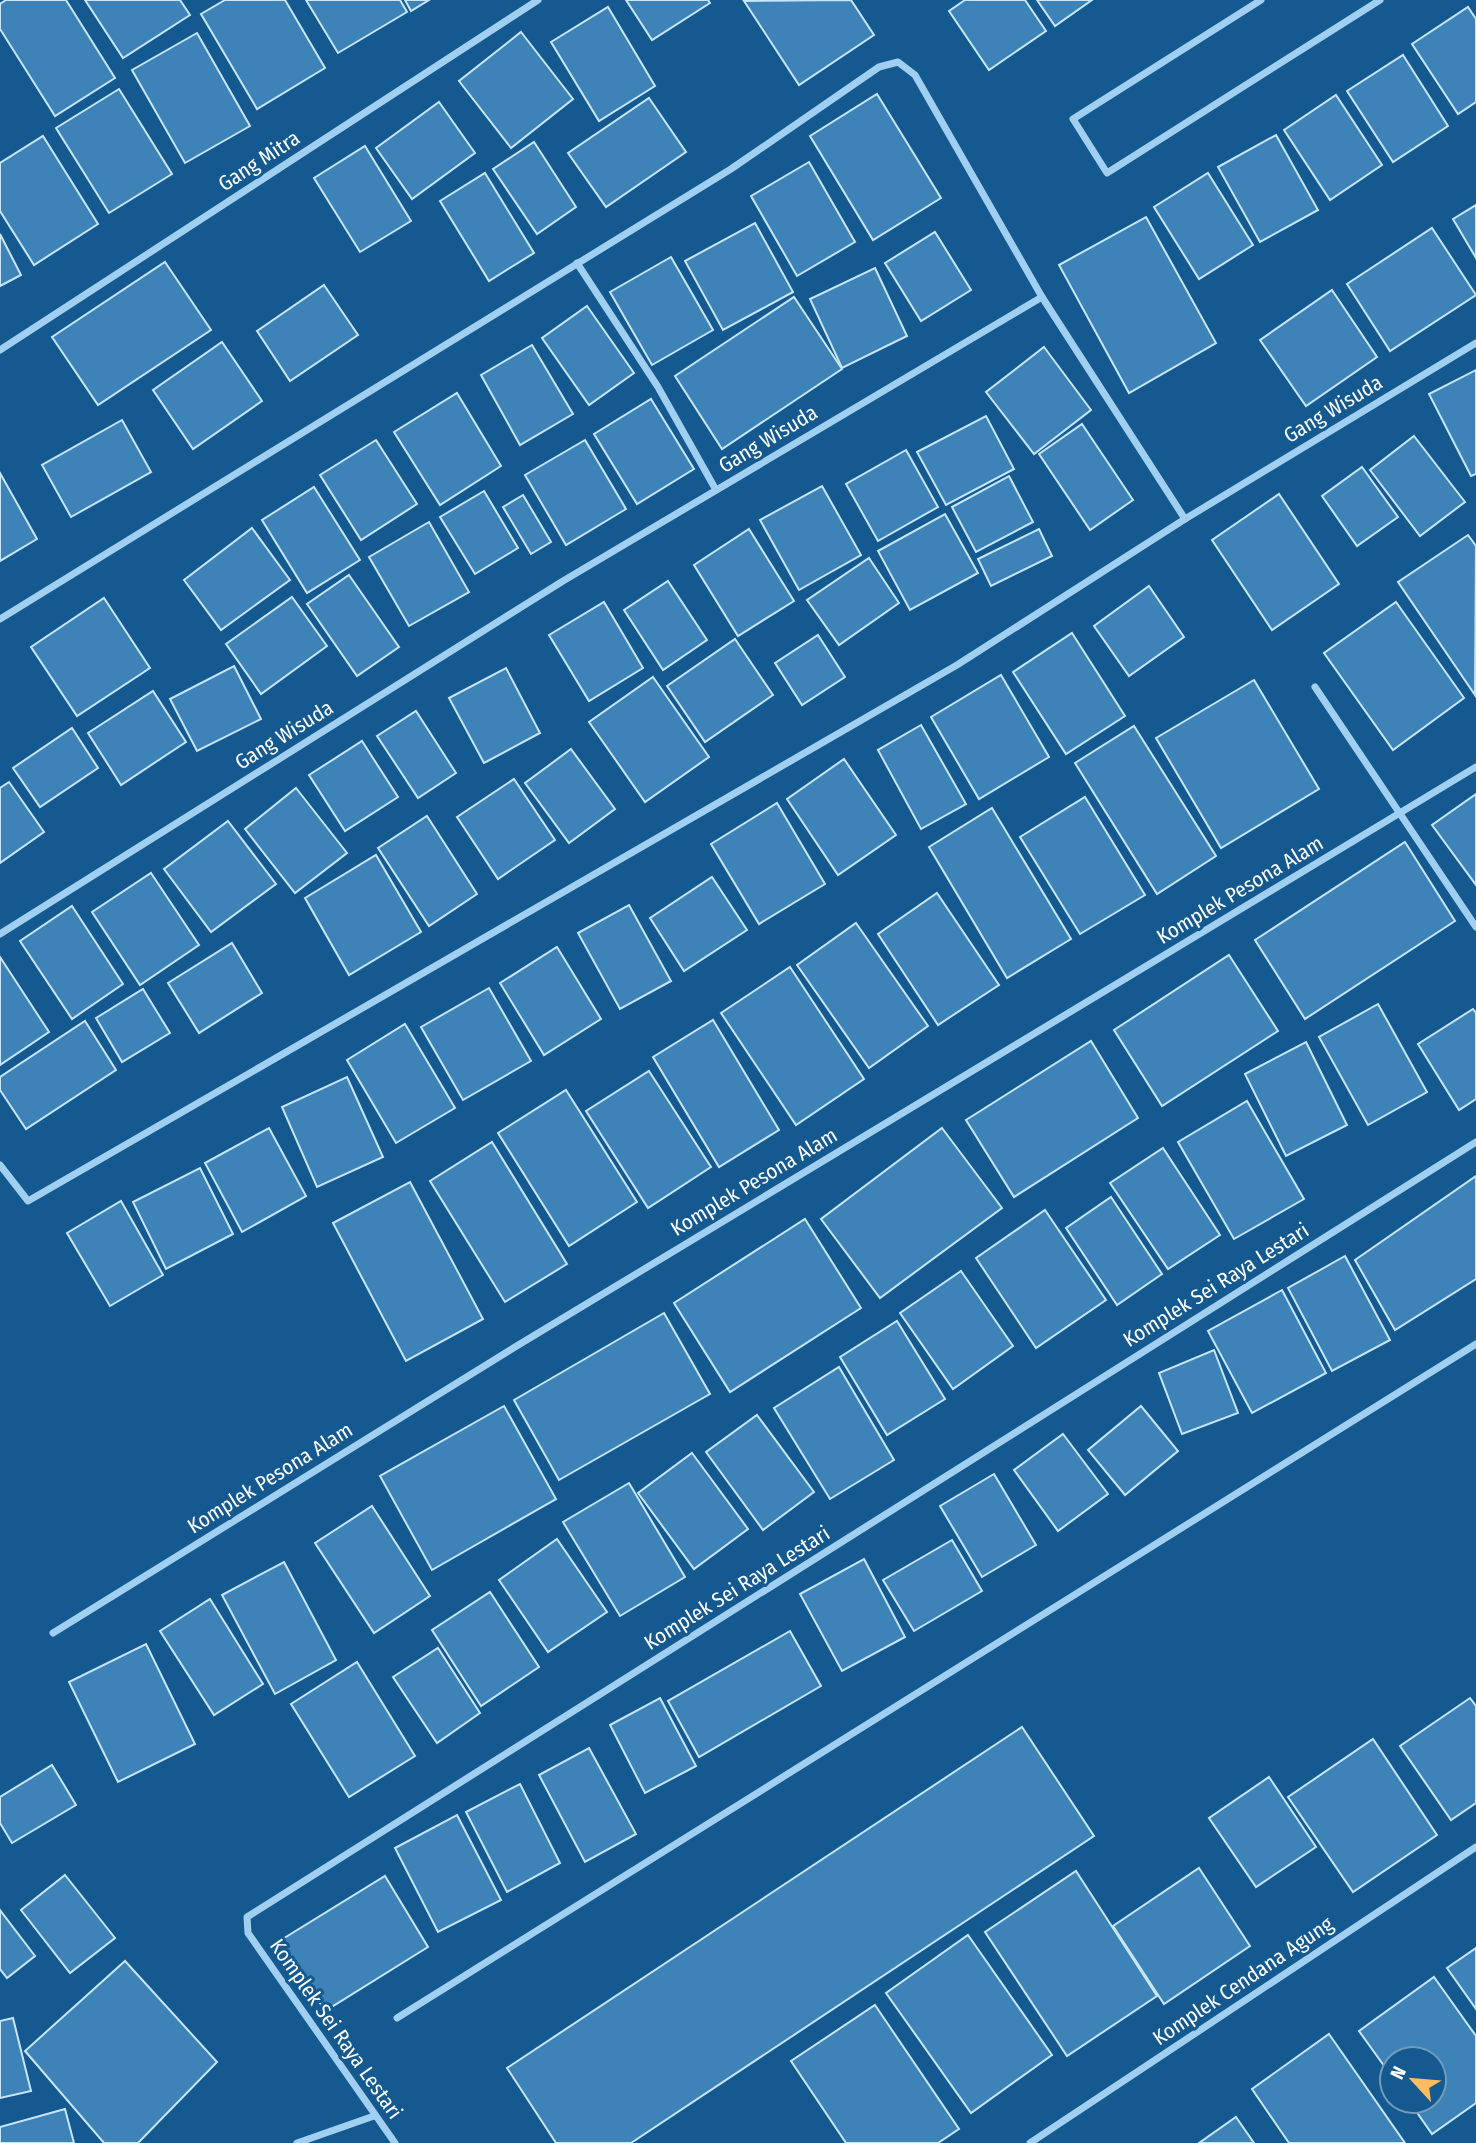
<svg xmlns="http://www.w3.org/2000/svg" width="1476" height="2143" viewBox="0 0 1476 2143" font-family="'Fira Sans Condensed',sans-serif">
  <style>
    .building { fill: #3d83b8; stroke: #c7e6fc; stroke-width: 2 }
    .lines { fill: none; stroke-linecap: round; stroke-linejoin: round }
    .street { stroke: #a0cff1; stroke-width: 7 }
    .labels { text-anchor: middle; stroke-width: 6; stroke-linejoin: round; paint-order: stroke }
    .street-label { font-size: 21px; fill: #fff; stroke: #14598f }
  </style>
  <rect width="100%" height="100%" fill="#14598f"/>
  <!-- building -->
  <g class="building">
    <polygon points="6,0 66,0 115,78 55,116 0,29 0,4"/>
    <polygon points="85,0 180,0 190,15 123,58"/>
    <polygon points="225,0 285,0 325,68 257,109 201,14"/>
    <polygon points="306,0 400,0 407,12 338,53"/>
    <polygon points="405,0 429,0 411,11"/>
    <polygon points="626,0 708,0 710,3 652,40"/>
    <polygon points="851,0 874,35 799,85 744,1"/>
    <polygon points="965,0 1025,0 1046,31 989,70 949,11"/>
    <polygon points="1037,0 1092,0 1055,26"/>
    <polygon points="608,7 655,86 599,121 551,42"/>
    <polygon points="1468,7 1476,19 1476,102 1458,114 1412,44"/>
    <polygon points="521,32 573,99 511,148 459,81"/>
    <polygon points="197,33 250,126 185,163 132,70"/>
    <polygon points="1403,55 1448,126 1393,162 1347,91"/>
    <polygon points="119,89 172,174 109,213 56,128"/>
    <polygon points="877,94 941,198 873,240 810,136"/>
    <polygon points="1336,95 1382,165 1330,200 1284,130"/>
    <polygon points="649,98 686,152 606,207 568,153"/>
    <polygon points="439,102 475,153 412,199 376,148"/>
    <polygon points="1276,135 1318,210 1260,242 1218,167"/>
    <polygon points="43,136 98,224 34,265 0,211 0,163"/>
    <polygon points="534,142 576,207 537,234 493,169"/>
    <polygon points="365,146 411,221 360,252 314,178"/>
    <polygon points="809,162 855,242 797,276 751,196"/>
    <polygon points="485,173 534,253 489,281 440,201"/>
    <polygon points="1208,173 1253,245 1199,279 1154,207"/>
    <polygon points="1476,205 1476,258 1453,219"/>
    <polygon points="1146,217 1216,343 1129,393 1059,265"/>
    <polygon points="755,223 793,292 723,330 685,261"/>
    <polygon points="1432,228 1476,295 1390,351 1347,284"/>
    <polygon points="935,232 971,290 921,321 885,263"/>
    <polygon points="0,234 21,275 0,286"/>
    <polygon points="671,257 713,330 652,365 610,292"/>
    <polygon points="165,262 211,330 98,405 52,337"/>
    <polygon points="875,268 907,336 842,368 810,299"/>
    <polygon points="324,285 358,335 290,381 257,331"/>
    <polygon points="1332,290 1377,357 1306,406 1260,340"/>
    <polygon points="794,297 842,369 722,449 675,376"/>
    <polygon points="587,306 634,373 589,405 542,338"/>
    <polygon points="222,342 262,401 193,449 153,390"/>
    <polygon points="532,345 573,414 520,445 481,375"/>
    <polygon points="1044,347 1091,410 1034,454 986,392"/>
    <polygon points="1476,370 1476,474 1471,476 1429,394"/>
    <polygon points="457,393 501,466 440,505 394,432"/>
    <polygon points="651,399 694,469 637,504 594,434"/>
    <polygon points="986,416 1014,469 946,505 917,452"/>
    <polygon points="122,420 151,472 71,517 42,465"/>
    <polygon points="1082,424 1133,500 1090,530 1039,454"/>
    <polygon points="1414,436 1465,502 1420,536 1370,470"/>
    <polygon points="376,440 417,504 361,540 320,475"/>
    <polygon points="585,440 626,509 566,545 525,475"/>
    <polygon points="906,450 938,507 878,541 846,484"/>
    <polygon points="1362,467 1398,517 1357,546 1322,496"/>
    <polygon points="0,473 37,539 0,561"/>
    <polygon points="1009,476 1033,522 976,552 952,507"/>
    <polygon points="822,486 861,555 799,590 760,520"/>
    <polygon points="314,487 360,560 307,593 262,520"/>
    <polygon points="484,491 518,548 475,574 440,517"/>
    <polygon points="1279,494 1339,584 1272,630 1212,540"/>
    <polygon points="523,495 551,542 531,554 503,507"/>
    <polygon points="945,514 978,573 910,610 878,551"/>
    <polygon points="429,522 469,592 409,626 369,557"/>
    <polygon points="252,528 290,580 221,630 184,580"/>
    <polygon points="749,529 794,601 738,636 694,565"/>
    <polygon points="1039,529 1052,556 991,586 978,559"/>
    <polygon points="1468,535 1476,546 1475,695 1398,582"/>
    <polygon points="869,558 899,603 839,645 807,600"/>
    <polygon points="349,575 399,647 357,676 307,604"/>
    <polygon points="668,581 707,640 663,670 624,610"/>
    <polygon points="1149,586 1184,637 1129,676 1094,626"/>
    <polygon points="292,597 327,646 261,694 226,644"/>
    <polygon points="104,598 150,668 77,716 31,647"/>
    <polygon points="604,602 643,668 589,701 549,635"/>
    <polygon points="1396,602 1464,698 1393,750 1324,653"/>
    <polygon points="1072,633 1125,716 1066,754 1013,672"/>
    <polygon points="818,635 845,677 802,705 775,663"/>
    <polygon points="735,639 773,695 705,742 667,686"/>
    <polygon points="234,666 261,719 197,751 170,699"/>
    <polygon points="506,668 540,733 484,763 449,698"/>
    <polygon points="1001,675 1049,757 979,799 931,717"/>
    <polygon points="653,677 709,757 645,802 589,722"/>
    <polygon points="1254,680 1319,789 1221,848 1156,738"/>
    <polygon points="153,691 186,742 121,785 88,733"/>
    <polygon points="416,711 456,773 418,798 377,736"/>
    <polygon points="921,725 966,804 921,829 878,750"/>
    <polygon points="1134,726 1216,856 1157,894 1075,763"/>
    <polygon points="72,728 98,768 40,807 13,768"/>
    <polygon points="362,741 398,797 345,831 309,775"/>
    <polygon points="571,749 615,809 569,843 525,783"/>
    <polygon points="844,759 896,835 838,875 787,799"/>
    <polygon points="514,779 555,840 498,879 457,817"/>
    <polygon points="9,782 44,832 0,863 0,788"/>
    <polygon points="296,788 347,853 295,893 245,829"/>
    <polygon points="1476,794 1476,885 1432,825"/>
    <polygon points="1085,797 1145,895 1080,934 1020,837"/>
    <polygon points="777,803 825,884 759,924 711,844"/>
    <polygon points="992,808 1071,939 1007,978 929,847"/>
    <polygon points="427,816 477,894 429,926 378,848"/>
    <polygon points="228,821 276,884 211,932 164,869"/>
    <polygon points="1405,842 1455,921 1305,1019 1255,940"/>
    <polygon points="376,855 421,932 349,975 305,898"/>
    <polygon points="151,873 199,945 140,985 92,912"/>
    <polygon points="712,877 747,930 684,971 650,918"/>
    <polygon points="937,893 999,985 938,1025 878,934"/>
    <polygon points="629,905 671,981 620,1009 578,933"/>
    <polygon points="72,906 123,984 72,1019 20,941"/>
    <polygon points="856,923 928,1026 869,1068 797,965"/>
    <polygon points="232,943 262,993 199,1033 168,983"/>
    <polygon points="557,947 601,1019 544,1055 500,983"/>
    <polygon points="1229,955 1278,1031 1162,1106 1114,1030"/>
    <polygon points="0,957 49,1032 0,1065"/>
    <polygon points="790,967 864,1079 796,1125 721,1013"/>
    <polygon points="489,988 531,1061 463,1100 421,1027"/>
    <polygon points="143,989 170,1033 122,1062 96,1018"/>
    <polygon points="1378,1004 1427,1092 1368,1125 1319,1037"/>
    <polygon points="1473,1009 1476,1013 1476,1099 1459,1110 1418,1044"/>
    <polygon points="713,1020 779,1130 719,1167 653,1057"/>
    <polygon points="85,1021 116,1070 26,1129 0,1090 0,1077"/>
    <polygon points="405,1024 455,1108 396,1143 347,1060"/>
    <polygon points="1091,1041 1138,1118 1014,1197 966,1120"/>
    <polygon points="1306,1042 1347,1125 1286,1156 1245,1074"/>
    <polygon points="649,1071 711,1167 648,1208 586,1111"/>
    <polygon points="347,1077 383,1157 317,1187 282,1107"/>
    <polygon points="566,1090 637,1202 569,1246 498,1133"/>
    <polygon points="1247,1101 1304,1199 1234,1239 1178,1142"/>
    <polygon points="269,1128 306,1196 242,1232 205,1163"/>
    <polygon points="942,1128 1002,1208 880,1298 821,1219"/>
    <polygon points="492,1142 567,1264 505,1302 430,1181"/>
    <polygon points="1163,1148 1220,1235 1168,1269 1110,1183"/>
    <polygon points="200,1168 233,1234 166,1269 133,1202"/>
    <polygon points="1476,1176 1476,1279 1395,1330 1355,1260"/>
    <polygon points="410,1182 483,1319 406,1361 333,1223"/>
    <polygon points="1111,1197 1162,1274 1117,1305 1066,1228"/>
    <polygon points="121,1201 163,1275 110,1306 67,1233"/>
    <polygon points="1045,1210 1106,1300 1036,1348 976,1258"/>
    <polygon points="805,1219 861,1308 730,1392 674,1303"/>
    <polygon points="1345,1256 1390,1340 1332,1371 1288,1288"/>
    <polygon points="961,1271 1013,1346 953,1389 900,1313"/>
    <polygon points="1282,1290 1326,1373 1252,1413 1208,1331"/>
    <polygon points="664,1313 710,1394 559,1480 514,1400"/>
    <polygon points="897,1321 945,1399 887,1435 840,1357"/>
    <polygon points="1214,1350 1238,1413 1182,1434 1159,1373"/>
    <polygon points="839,1367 894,1460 830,1499 774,1408"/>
    <polygon points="504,1406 556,1499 432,1570 380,1476"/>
    <polygon points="1141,1406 1178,1451 1125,1495 1088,1450"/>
    <polygon points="757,1415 814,1492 763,1530 706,1452"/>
    <polygon points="1063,1434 1108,1494 1058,1531 1014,1470"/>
    <polygon points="692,1453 748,1529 694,1569 638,1493"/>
    <polygon points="994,1474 1036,1545 982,1577 940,1506"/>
    <polygon points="629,1483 685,1577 620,1616 563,1522"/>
    <polygon points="372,1506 430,1596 374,1633 315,1543"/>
    <polygon points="557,1539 607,1612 548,1652 499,1580"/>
    <polygon points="952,1540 982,1591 914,1631 883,1580"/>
    <polygon points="864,1559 905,1637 842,1671 800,1594"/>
    <polygon points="284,1562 336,1660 275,1694 222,1595"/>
    <polygon points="490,1592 539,1667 481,1706 432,1630"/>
    <polygon points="210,1599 263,1684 214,1715 160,1631"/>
    <polygon points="790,1631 821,1686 699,1757 668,1701"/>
    <polygon points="146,1644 195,1744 118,1782 69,1682"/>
    <polygon points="438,1648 480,1713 437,1743 393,1677"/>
    <polygon points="357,1662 415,1756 349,1797 291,1704"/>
    <polygon points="660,1698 696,1766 645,1793 610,1725"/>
    <polygon points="1470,1698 1476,1706 1476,1803 1451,1820 1400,1746"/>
    <polygon points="1022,1727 1094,1836 631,2143 556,2143 507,2068"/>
    <polygon points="1373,1739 1437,1835 1353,1892 1288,1797"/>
    <polygon points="589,1748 636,1834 585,1862 539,1775"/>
    <polygon points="52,1765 76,1805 12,1843 0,1823 0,1797"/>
    <polygon points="1269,1777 1316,1847 1256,1887 1209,1818"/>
    <polygon points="520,1784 560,1863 507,1892 466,1812"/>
    <polygon points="457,1815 501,1900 438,1932 395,1848"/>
    <polygon points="1199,1868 1250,1946 1164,2004 1113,1926"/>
    <polygon points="1076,1871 1157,1996 1067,2056 985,1932"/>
    <polygon points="65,1875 115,1938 70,1973 21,1910"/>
    <polygon points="385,1876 428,1947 325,2011 281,1940"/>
    <polygon points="0,1910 35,1956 7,1978 0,1969"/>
    <polygon points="968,1935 1052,2055 971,2113 886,1993"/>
    <polygon points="1476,1948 1476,2009 1447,1968"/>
    <polygon points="125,1961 217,2062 138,2143 104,2143 25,2051"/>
    <polygon points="1434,1977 1476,2036 1476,2103 1432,2134 1409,2101 1434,2101 1434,2059 1392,2059 1392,2077 1359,2031"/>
    <polygon points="875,2005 959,2129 938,2143 846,2143 791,2061"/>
    <polygon points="13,2018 31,2091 0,2098 0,2021"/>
    <polygon points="1329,2034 1405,2143 1289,2143 1252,2089"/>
    <polygon points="65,2109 74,2143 0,2143 0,2127"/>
    <polygon points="1236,2117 1254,2143 1199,2143"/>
  </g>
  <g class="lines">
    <!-- street -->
    <g class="street">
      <polyline points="1261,0 1073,119 1107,173 1380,0"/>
      <polyline points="577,263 658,387 716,490"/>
      <polyline points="0,350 538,0"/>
      <polyline points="0,619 731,169 879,67 898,62 915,75 1042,297"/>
      <polyline points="1315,687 1476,927"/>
      <polyline points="0,934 563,581 1042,297 1185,519"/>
      <polyline points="0,1165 28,1201 957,665 1185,519 1476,343"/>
      <polyline points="53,1633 515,1347 1476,767"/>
      <polyline points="397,2018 1476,1344"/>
      <polyline points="297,2143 374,2116"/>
      <polyline points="395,2143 248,1933 247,1917 1476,1142"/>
      <polyline points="1030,2143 1476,1847"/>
    </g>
  </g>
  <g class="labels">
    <!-- street labels -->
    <g class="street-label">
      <text transform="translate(259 161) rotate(-33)" y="7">Gang Mitra</text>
      <text transform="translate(1333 409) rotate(-31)" y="7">Gang Wisuda</text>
      <text transform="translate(768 439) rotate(-31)" y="7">Gang Wisuda</text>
      <text transform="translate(284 735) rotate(-32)" y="7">Gang Wisuda</text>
      <text transform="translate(1240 890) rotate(-31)" y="7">Komplek Pesona Alam</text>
      <text transform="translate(754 1182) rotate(-31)" y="7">Komplek Pesona Alam</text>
      <text transform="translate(1216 1285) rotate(-32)" y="7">Komplek Sei Raya Lestari</text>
      <text transform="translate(270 1478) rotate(-32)" y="7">Komplek Pesona Alam</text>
      <text transform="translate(737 1588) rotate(-32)" y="7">Komplek Sei Raya Lestari</text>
      <text transform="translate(1243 1981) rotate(-34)" y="7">Komplek Cendana Agung</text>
      <text transform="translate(336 2029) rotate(55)" y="7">Komplek Sei Raya Lestari</text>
    </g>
  </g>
  <!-- north arrow -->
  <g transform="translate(1413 2080) rotate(296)"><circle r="33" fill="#14598f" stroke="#729bbc" stroke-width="2"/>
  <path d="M0-5L12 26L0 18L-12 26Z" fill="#ffbd60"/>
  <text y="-10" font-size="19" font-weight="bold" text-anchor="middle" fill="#ffffff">N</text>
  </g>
</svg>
